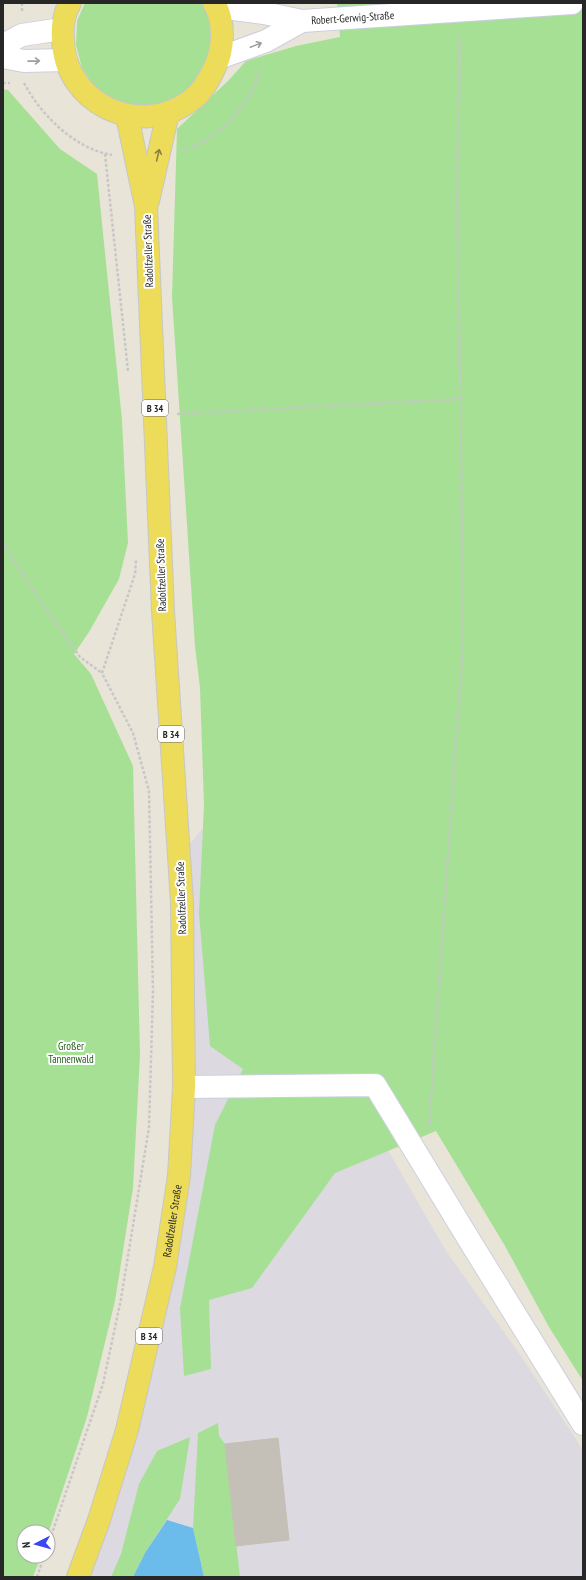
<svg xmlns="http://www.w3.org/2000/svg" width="586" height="1580" viewBox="0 0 586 1580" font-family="'PT Sans Narrow',sans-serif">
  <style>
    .industrial { fill: #dcd9e1 }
    .green { fill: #a6e095 }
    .water { fill: #6bbbeb }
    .building { fill: #c4c0b8; stroke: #c4c0b2 }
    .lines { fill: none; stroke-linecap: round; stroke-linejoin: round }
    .minor-casing { stroke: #cdcfe0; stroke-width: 24 }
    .tertiary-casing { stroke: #cdcfe0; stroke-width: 24 }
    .primary-casing { stroke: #c7c7c7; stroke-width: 24 }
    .path { stroke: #c7c7c7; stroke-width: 2.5; stroke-dasharray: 3 2; stroke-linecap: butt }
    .minor { stroke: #fff; stroke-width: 22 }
    .tertiary { stroke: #fff; stroke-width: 22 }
    .primary { stroke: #eddb5a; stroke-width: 22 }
    .oneway { stroke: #9e9e9e }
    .oneway2 { stroke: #8a8140 }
    .labels { text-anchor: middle; stroke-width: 4; stroke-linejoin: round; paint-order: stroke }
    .shield { fill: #fff; stroke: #686868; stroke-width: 1 }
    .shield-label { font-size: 10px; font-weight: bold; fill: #272727 }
    .street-label { font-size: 11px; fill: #272727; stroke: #fff }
    .park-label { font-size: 11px; fill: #21601a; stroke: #fff }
  </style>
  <rect width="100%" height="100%" fill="#e9e4d8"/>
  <!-- industrial -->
  <polygon class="industrial" points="219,809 385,1145 446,1251 519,1353 583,1450 583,1577 78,1577 99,1520 179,1176 179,857"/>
  <!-- green -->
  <g class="green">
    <polygon points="85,3 209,3 218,29 200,87 161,109 114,102 95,88 82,68 76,45 77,21"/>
    <polygon points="337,3 583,3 583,1381 549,1327 505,1246 436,1131 335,1173 252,1288 209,1300 211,1369 184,1376 180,1308 215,1125 243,1069 210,1046 199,913 204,805 200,688 195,646 172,297 177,129 228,81 246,61 296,46 340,37"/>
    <polygon points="3,89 8,90 60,149 97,174 122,420 128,543 119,579 89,632 74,654 91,674 133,766 140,1055 133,1188 115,1301 87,1417 48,1534 48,1532 24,1532 24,1556 41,1556 33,1577 3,1577"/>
    <polygon points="218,1423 219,1436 225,1444 240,1577 204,1577 193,1528 198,1433"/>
    <polygon points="190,1437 180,1499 145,1553 133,1577 111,1577 121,1554 139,1484 157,1451"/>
  </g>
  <!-- water -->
  <polygon class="water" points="167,1520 193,1528 204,1577 133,1577 145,1553"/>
  <!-- building -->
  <polygon class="building" points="278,1438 289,1540 236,1546 225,1444"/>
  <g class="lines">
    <!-- minor casing -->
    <g class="minor-casing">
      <polyline id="minor" points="184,1087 375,1085 471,1243 583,1424"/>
    </g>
    <!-- tertiary casing -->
    <g class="tertiary-casing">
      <g id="tertiary">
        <path id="s1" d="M217,7L264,13L302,21L572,3"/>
        <polyline points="3,45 22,35 62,29"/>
        <polyline points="3,57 24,61 66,60"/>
        <polyline points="219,58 266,41 302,21"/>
      </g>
    </g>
    <!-- primary casing -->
    <g class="primary-casing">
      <g id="primary">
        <path d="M70,3C64,13 62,27 63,38C63,103 139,139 190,101C202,93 209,80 215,67C224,49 225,21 214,3"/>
        <polyline points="148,201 168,113"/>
        <path id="s2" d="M78,1577L99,1520L127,1430L165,1267L179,1176L184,1087L182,902L163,611L146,206L127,116"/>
      </g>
    </g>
    <!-- path -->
    <g class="path">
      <polyline points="22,3 22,12"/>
      <polyline points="3,83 10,83"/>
      <path d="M24,83C41,115 75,149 112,155"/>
      <path d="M182,151C217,141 253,103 261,67"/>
      <polyline points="105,154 128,371"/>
      <polyline points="177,414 460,399"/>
      <polyline points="3,543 41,602 80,657 102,673"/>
      <polyline points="429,1128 463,642 460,376 457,183 460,61 459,33"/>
      <polyline points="48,1545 103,1384 121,1299 149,1127 153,991 149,791 133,733 102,673 135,574 136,560"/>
      <polyline points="37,1577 44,1556"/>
    </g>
    <!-- minor -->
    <use href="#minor" class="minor"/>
    <!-- tertiary -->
    <use href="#tertiary" class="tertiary"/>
    <!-- primary -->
    <use href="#primary" class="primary"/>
  </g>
  <!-- one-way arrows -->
  <defs><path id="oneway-shaft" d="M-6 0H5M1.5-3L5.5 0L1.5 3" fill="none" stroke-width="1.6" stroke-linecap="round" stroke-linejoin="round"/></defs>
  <g class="oneway">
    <use href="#oneway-shaft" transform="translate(256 45) rotate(-21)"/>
    <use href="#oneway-shaft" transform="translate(34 61) rotate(-1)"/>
  </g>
  <use class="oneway2" href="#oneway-shaft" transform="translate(158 155) rotate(-77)"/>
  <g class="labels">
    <!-- shield labels -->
    <g class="shield">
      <rect x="142" y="400" width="26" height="16" rx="3"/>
      <rect x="158" y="726" width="26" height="16" rx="3"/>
      <rect x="136" y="1328" width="26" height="16" rx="3"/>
    </g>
    <g class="shield-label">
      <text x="155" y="412">B 34</text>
      <text x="171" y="738">B 34</text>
      <text x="149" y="1340">B 34</text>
    </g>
    <!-- street labels -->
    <g class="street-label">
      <text dy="4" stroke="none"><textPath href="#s1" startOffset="137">Robert-Gerwig-Straße</textPath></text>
      <text transform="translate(148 251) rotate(-92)" y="4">Radolfzeller Straße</text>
      <text transform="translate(161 575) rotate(-92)" y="4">Radolfzeller Straße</text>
      <text transform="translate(181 898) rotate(-92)" y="4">Radolfzeller Straße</text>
      <text dy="4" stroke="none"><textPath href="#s2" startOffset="369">Radolfzeller Straße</textPath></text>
    </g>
    <!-- park labels -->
    <g class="park-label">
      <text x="71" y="1050">Großer<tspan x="71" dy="13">Tannenwald</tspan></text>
    </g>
  </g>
  <!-- border -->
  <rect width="586" height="1580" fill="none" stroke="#272727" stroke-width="8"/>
  <!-- north arrow -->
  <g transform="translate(36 1544) rotate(264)"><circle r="19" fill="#ffffff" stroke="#a9a9a9"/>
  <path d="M0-3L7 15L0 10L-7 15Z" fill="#3947f5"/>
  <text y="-6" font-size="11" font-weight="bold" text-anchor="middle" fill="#272727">N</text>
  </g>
</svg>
